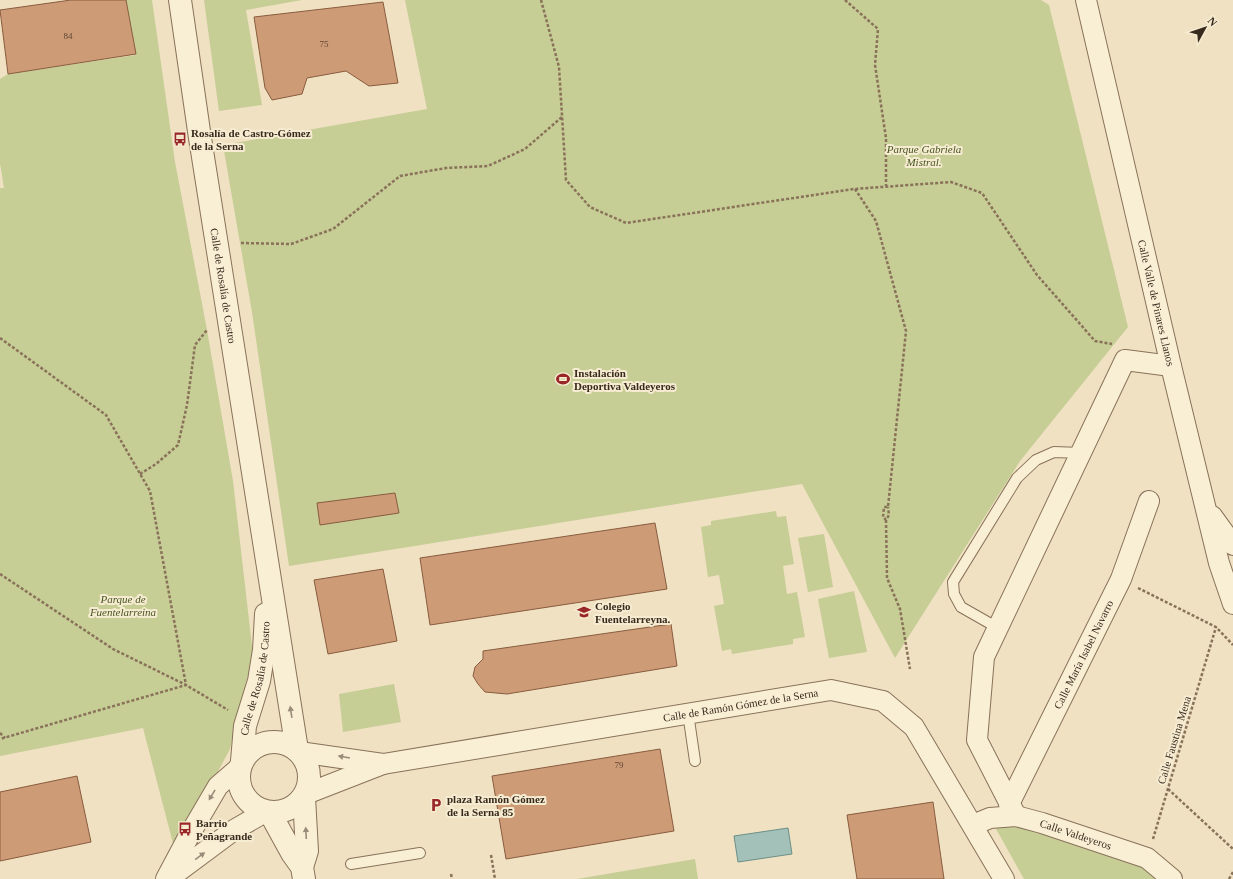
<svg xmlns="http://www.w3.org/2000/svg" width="1233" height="879" viewBox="0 0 1233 879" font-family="Georgia,serif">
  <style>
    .green { fill: #c6cd95 }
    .water { fill: #a4c1b9; stroke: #6b8f87 }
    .building { fill: #ce9b77; stroke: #885c3e }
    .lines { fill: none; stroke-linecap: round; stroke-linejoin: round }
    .service-casing { stroke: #897259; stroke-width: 12 }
    .minor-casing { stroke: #897259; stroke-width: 22 }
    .tertiary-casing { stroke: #897259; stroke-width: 24 }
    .path { stroke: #897259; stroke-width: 2.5; stroke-dasharray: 3 2; stroke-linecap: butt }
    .service { stroke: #f9efd5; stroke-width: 10 }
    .minor { stroke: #f9efd5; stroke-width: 20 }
    .tertiary { stroke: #f9efd5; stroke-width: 22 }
    .oneway { fill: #988c79 }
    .labels { text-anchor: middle; stroke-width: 4; stroke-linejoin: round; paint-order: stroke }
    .number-label { font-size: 9px; fill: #5e4634 }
    .poi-label { font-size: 11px; font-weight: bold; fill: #382a1d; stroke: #f6ecd1; text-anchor: start }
    .park-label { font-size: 11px; font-style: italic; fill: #485523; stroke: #f6ecd1 }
    .street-label { font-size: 11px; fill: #382a1d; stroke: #f6ecd1 }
  </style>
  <rect width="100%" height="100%" fill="#efe1c2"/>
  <!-- green -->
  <g class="green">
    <polygon points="126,0 152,0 175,162 207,330 233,481 253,655 230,749 175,851 143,728 0,756 0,188 4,188 0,163 0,79 8,74 136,55"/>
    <polygon points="204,0 302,0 246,10 262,105 219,111"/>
    <polygon points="405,0 1041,0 1049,5 1128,327 1020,461 895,658 802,484 289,566 252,312 223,145 427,109"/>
    <polygon points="776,511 777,517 786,516 794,564 783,566 787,594 797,592 805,637 793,639 793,644 732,654 731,649 722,651 714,606 724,604 719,575 708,577 701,527 711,525 711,521"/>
    <polygon points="824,534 833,587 808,592 798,538"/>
    <polygon points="854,591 867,652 829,658 818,599"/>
    <polygon points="394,684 401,722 343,732 339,694"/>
    <polygon points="990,818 1042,823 1172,879 1024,879"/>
    <polygon points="695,859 698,879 577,879"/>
  </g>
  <!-- water -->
  <polygon class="water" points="788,828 792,854 738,862 734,836"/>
  <!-- building -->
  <g class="building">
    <polygon points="71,0 126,0 136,54 8,74 0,10"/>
    <polygon points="383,2 398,83 369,86 346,71 307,78 302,94 272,100 265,88 254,17"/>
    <polygon points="395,493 399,513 320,525 317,503"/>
    <polygon points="655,523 667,589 430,625 420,558"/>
    <polygon points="383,569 397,641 328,654 314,580"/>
    <polygon points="671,624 677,666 507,694 485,692 478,684 473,676 475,667 483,659 483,651"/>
    <polygon points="660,749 674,831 506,859 492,776"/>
    <polygon points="77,776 91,842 0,861 0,792"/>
    <polygon points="933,802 944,879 857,879 847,815"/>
  </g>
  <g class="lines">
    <!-- service casing -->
    <g class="service-casing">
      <g id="service">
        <polyline points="998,628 961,607 954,594 953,582 1017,478 1036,460 1054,452 1081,453"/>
        <polyline points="688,713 695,761"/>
        <polyline points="351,864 420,853"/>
      </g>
    </g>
    <!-- minor casing -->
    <g class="minor-casing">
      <g id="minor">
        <path id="s1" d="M1086,0L1171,366L1219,563L1233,604"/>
        <polyline points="1212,516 1233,545"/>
        <polyline points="299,752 383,764"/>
        <path id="s2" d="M306,794L383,764L831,690L883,701L914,727L1004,879"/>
        <path id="s3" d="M1009,804L1121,579L1149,501"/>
        <polyline points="1016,816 977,740 984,657 1125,360 1171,366"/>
        <path id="s4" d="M973,825L990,818L1016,816L1042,823L1147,858L1172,879"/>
        <polyline points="166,879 191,832 218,786 239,768"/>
        <polyline points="168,879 234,830 265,812"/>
      </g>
    </g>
    <!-- tertiary casing -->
    <g class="tertiary-casing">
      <g id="tertiary">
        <path id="s5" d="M180,0L200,138L297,750"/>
        <circle cx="274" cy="777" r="35"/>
        <path id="s6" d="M242,761L245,726L259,681L264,650L266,614"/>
        <polyline points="270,813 292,853 302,867 304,879"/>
        <polyline points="302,867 307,851 304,797"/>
      </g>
    </g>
    <!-- path -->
    <g class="path">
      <polyline points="541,0 559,67 566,180 590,207 626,223 854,189 951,182 982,193 1037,275 1095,341 1112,344"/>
      <polyline points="845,0 878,29 875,65 886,138 886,186"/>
      <polyline points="855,189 876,221 906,331 888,507 884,507 883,517 886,520 889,515 888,507"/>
      <polyline points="241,243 291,244 333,229 400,176 446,168 488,166 525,149 562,117"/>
      <polyline points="0,338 106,415 150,491 186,685 0,739"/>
      <polyline points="140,474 156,464 178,445 187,405 195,345 207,330"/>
      <polyline points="886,520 887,578 900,609 910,669"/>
      <polyline points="0,574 113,649 186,685 228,710"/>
      <polyline points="1138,588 1216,627 1233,645"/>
      <polyline points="0,733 5,738"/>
      <polyline points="1168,789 1233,849"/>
      <polyline points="1153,839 1216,627"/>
      <polyline points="491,855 495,879"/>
      <polyline points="451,874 452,879"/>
      <polyline points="1229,879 1233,872"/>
    </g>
    <!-- service -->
    <use href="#service" class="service"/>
    <!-- minor -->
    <use href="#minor" class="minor"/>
    <!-- tertiary -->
    <use href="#tertiary" class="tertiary"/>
  </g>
  <!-- one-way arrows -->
  <defs><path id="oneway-solid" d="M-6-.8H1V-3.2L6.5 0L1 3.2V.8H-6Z"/></defs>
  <g class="oneway">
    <use href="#oneway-solid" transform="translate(291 712) rotate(-99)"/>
    <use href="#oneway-solid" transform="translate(344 757) rotate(-170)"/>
    <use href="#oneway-solid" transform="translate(212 795) rotate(121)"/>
    <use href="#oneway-solid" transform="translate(306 833) rotate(-93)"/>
    <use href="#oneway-solid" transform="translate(200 856) rotate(-36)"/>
  </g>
  <!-- icons -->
  <defs>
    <g id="bus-bare" transform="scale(1.08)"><path d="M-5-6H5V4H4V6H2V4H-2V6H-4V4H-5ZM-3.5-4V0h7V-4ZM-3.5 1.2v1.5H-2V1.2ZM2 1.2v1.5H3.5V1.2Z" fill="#992728" stroke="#f6ecd1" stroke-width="2.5" paint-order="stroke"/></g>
    <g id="stadium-bare" transform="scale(1.08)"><path d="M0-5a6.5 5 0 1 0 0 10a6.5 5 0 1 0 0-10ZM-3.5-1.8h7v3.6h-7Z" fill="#992728" stroke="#f6ecd1" stroke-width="2.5" paint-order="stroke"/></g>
    <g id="school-bare" transform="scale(1.08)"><path d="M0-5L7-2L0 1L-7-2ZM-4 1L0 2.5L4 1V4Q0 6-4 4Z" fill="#992728" stroke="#f6ecd1" stroke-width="2.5" paint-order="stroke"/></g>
    <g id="parking-bare" transform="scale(1.08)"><path d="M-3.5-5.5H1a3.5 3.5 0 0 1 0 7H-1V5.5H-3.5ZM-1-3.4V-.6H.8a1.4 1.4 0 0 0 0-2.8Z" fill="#992728" stroke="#f6ecd1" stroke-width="2.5" paint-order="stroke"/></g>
  </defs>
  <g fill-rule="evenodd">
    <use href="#bus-bare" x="180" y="139"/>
    <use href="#stadium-bare" x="563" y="379"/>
    <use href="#school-bare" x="584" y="612"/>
    <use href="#parking-bare" x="436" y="805"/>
    <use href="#bus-bare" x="185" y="829"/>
  </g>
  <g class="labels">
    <!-- number labels -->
    <g class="number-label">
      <text x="68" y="39">84</text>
      <text x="324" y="47">75</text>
      <text x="619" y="768">79</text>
    </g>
    <!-- poi labels -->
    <g class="poi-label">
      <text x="191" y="137">Rosalía de Castro-Gómez<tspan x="191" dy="13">de la Serna</tspan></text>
      <text x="574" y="377">Instalación<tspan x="574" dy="13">Deportiva Valdeyeros</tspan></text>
      <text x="595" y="610">Colegio<tspan x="595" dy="13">Fuentelarreyna.</tspan></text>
      <text x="447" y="803">plaza Ramón Gómez<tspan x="447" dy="13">de la Serna 85</tspan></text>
      <text x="196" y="827">Barrio<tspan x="196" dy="13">Peñagrande</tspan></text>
    </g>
    <!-- park labels -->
    <g class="park-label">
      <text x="924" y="153">Parque Gabriela<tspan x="924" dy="13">Mistral.</tspan></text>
      <text x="123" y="603">Parque de<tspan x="123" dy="13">Fuentelarreina</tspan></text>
    </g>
    <!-- street labels -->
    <g class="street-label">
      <text dy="4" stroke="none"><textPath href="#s5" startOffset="289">Calle de Rosalía de Castro</textPath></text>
      <text dy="4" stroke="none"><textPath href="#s1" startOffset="311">Calle Valle de Pinares Llanos</textPath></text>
      <text dy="4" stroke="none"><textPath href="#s3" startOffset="167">Calle María Isabel Navarro</textPath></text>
      <text dy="4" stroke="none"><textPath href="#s6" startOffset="84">Calle de Rosalía de Castro</textPath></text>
      <text dy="4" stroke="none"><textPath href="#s2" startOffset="445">Calle de Ramón Gómez de la Serna</textPath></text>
      <text transform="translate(1174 740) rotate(-73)" y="4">Calle Faustina Mena</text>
      <text dy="4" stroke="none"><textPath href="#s4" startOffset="107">Calle Valdeyeros</textPath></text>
    </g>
  </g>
  <!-- north arrow -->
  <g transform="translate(1205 28) rotate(50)" stroke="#f6ecd1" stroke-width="3" paint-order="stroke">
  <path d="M0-3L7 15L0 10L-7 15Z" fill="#382a1d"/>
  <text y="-6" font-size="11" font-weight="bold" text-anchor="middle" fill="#382a1d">N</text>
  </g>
</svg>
